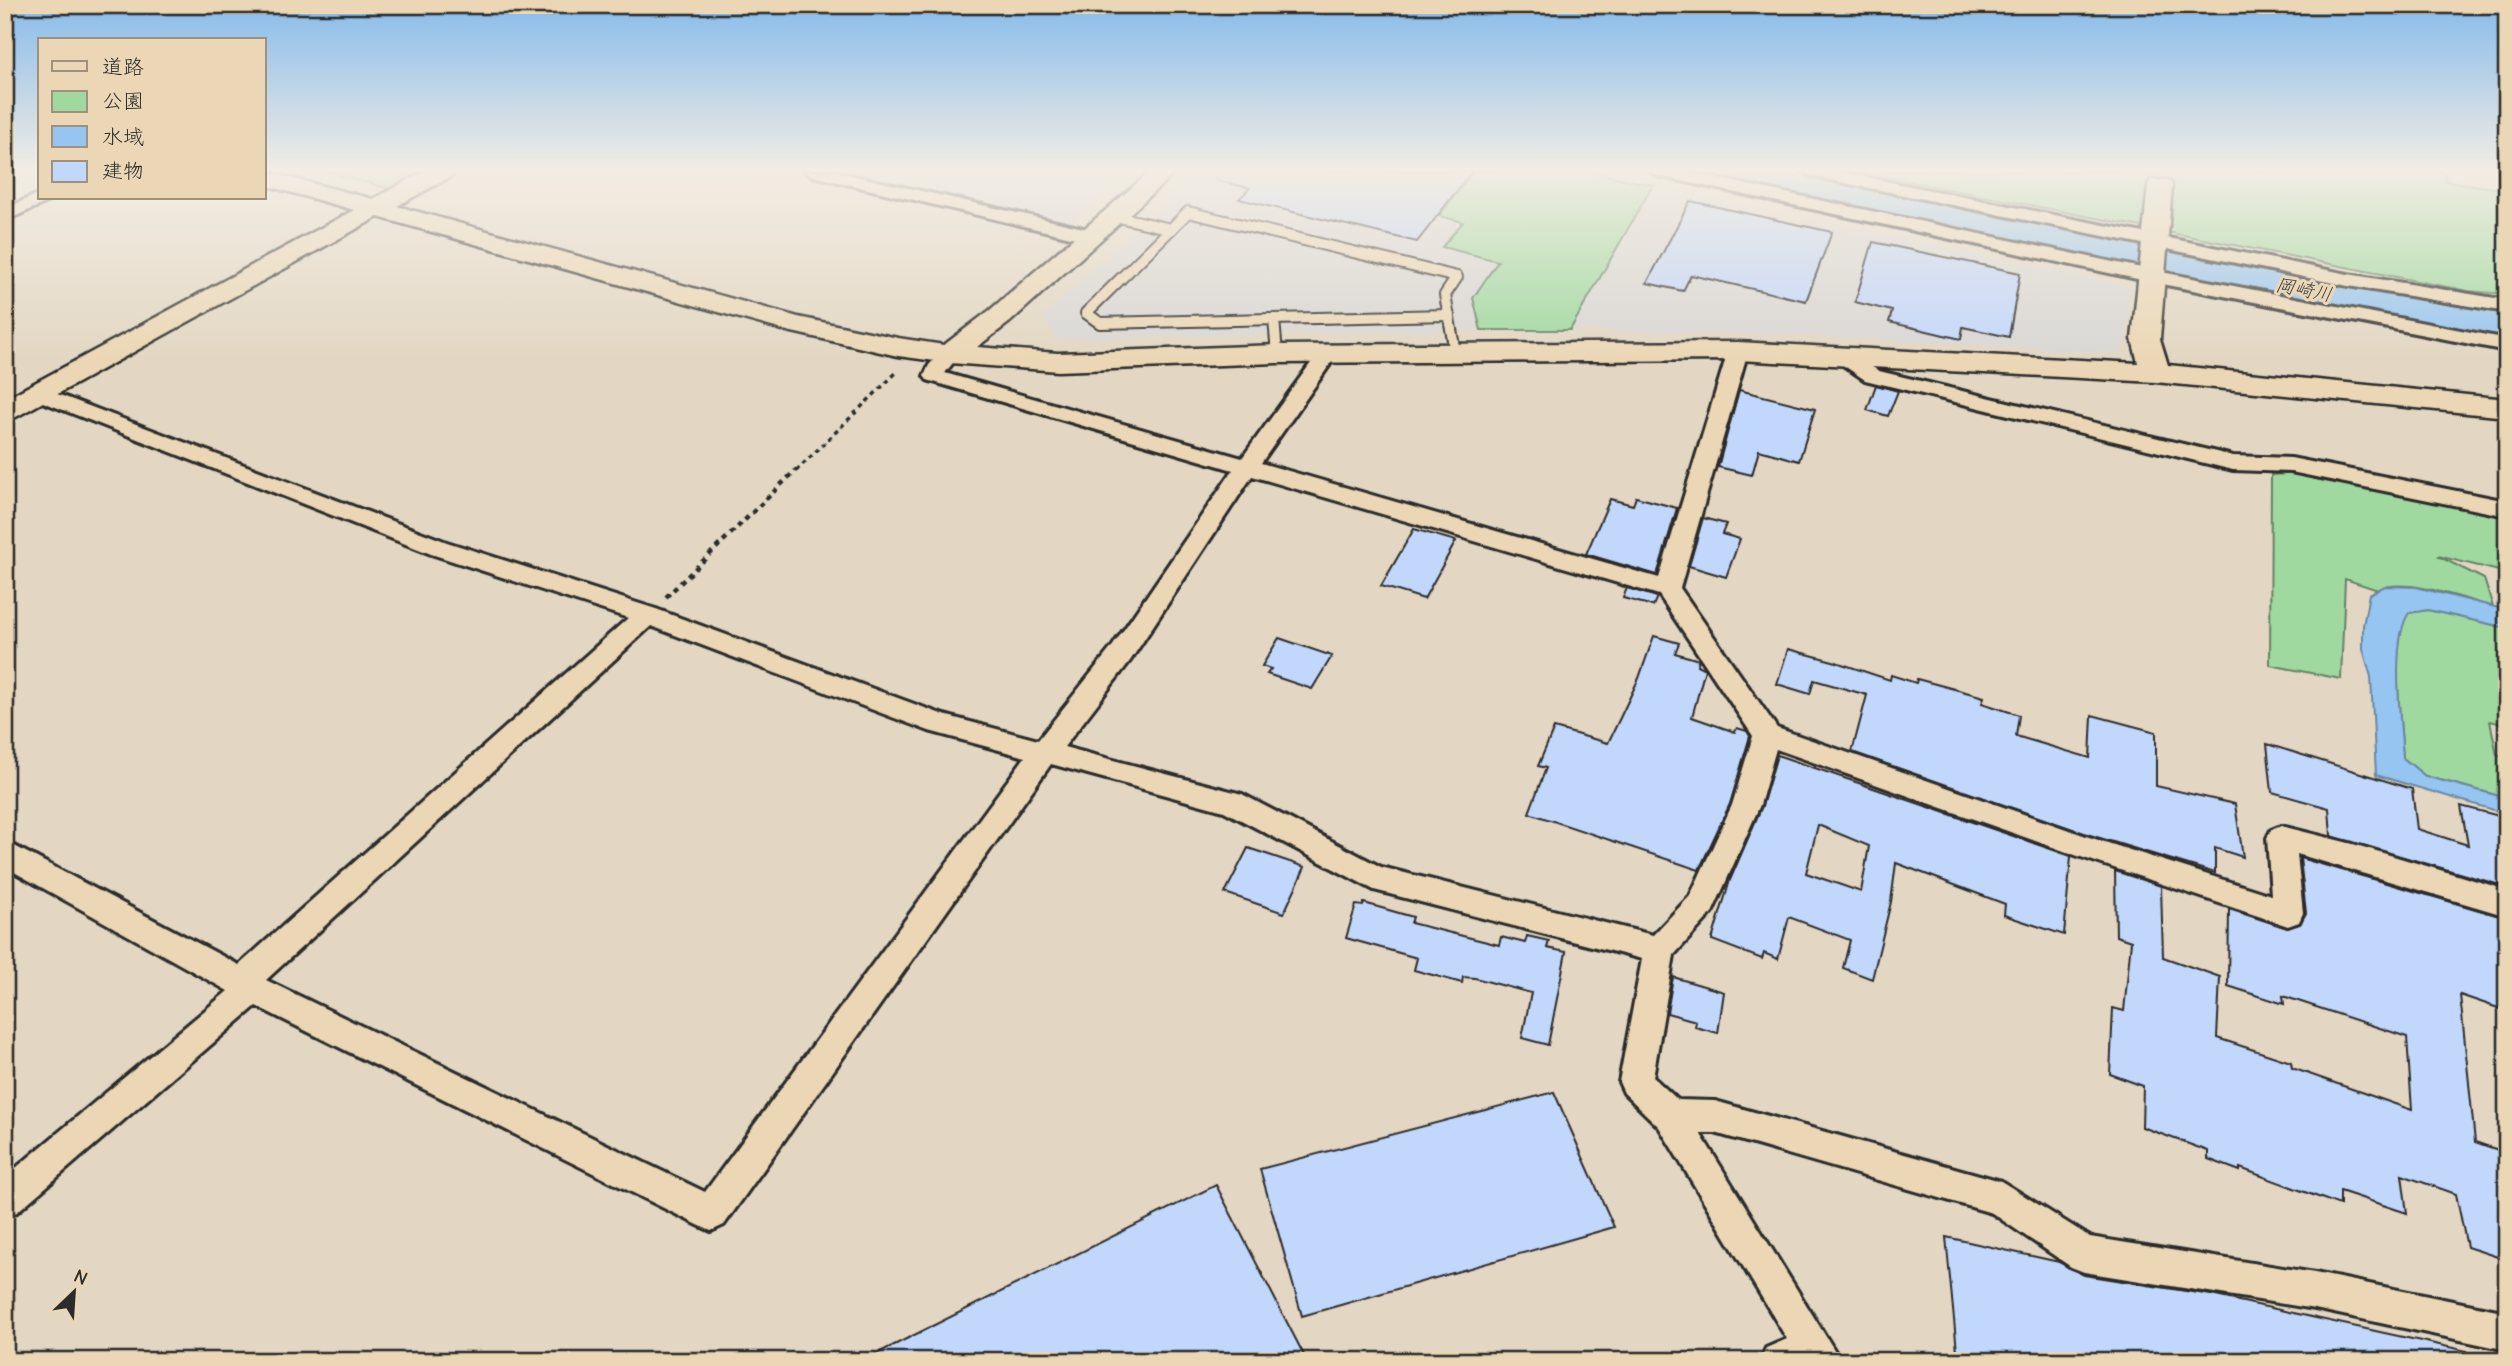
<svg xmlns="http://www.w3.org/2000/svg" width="2512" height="1366" viewBox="0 0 2512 1366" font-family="'Comic Neue','Klee One',sans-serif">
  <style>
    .built { fill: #d9d7d4 }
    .green { fill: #9fd99f; stroke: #658265; stroke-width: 2 }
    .water { fill: #95c5f0; stroke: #6b87a1; stroke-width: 2 }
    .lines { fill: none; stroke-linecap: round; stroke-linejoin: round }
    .river { fill: #95c5f0; fill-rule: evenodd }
    .building { fill: #c2d7fc; stroke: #2b2b2b; stroke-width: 2; fill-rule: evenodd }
    .lane-casing { stroke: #2b2b2b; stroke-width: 14 }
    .street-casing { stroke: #2b2b2b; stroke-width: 6 }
    .secondary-casing { stroke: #2b2b2b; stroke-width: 5 }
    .path-far1 { stroke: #2b2b2b; stroke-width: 3.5; stroke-dasharray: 4.5 4.5; stroke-linecap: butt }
    .path { stroke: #2b2b2b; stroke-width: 4.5; stroke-dasharray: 5 5; stroke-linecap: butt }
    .lane { stroke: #ebd7b5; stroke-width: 10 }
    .street { fill: #ebd7b5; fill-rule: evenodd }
    .secondary { fill: #ebd7b5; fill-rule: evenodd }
    .labels { text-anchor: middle; stroke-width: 6; stroke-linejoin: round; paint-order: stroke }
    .far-water-label { font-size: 19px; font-style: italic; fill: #3b4249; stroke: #ebd7b5 }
  </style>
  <rect width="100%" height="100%" fill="#e3d7c3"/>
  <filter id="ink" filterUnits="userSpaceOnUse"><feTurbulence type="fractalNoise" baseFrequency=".0143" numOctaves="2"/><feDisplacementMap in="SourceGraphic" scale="14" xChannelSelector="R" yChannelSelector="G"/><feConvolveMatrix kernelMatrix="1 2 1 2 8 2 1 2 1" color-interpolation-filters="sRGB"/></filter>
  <g filter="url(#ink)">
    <!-- built -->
    <g class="built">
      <polygon points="831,171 1129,171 1069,226"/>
      <polygon points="1198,171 1474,171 1440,216 1463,222 1499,260 1473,298 1481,330 1056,339 1044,316"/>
      <polygon points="1653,185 1748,206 1758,214 1805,225 1813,223 1901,239 2131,287 2126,338 2119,353 1795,335 1570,330"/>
    </g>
    <!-- green -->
    <g class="green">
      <polygon points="326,171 426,171 393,190"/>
      <polygon points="1474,171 1586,171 1653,185 1570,330 1481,330 1473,298 1498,261 1442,247 1463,222 1439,216"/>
      <polygon points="1856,171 2444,171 2446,181 2507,190 2507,294 2468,291"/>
      <path d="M2303,473L2507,515V573L2438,556L2484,579L2493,607C2464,599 2403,576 2378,590L2345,579L2341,679L2270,665L2271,475Z"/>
      <path d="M2428,610L2507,628V725L2490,721L2497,755L2507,758V798L2425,776L2403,758C2401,724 2390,640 2408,613Z"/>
    </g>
    <!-- water -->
    <path class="water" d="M2385,586L2416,587L2507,610V628L2428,610L2409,613C2390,639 2401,725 2403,758L2425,776L2507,798V814L2376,775L2371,677L2363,649V626L2369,594Z"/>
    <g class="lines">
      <!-- river -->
      <polygon class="river" points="1716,171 1782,171 2311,279 2507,315 2507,339 2311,303 1733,181 1721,178"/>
    </g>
    <!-- building -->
    <g class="building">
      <polygon points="1217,171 1472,171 1417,242 1239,199 1250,188 1216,180"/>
      <polygon points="1690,201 1832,232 1806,301 1691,275 1683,291 1647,283"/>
      <polygon points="1873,242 2020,273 2009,337 1963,327 1961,339 1889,322 1892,311 1855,302"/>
      <polygon points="1876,385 1898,391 1888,416 1867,410"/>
      <polygon points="1739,390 1815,409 1799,461 1759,450 1752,475 1718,467"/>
      <polygon points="1636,497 1677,508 1657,575 1586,554 1610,499 1633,505"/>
      <polygon points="1703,518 1726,524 1722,534 1740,539 1726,577 1689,566"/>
      <polygon points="1414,529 1456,541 1424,599 1381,586"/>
      <polygon points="1627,588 1657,597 1653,606 1623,598"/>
      <polygon points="1654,636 1679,643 1675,653 1699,660 1697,665 1705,669 1692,717 1735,732 1737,728 1747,731 1750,736 1730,804 1699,870 1529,813 1546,768 1538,766 1554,728 1608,743 1639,678"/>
      <polygon points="1279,638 1332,656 1312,689 1267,674 1271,669 1262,666"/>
      <polygon points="1788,649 1833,661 1890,680 1891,675 1916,683 1917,679 1984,697 1982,703 2019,715 2016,736 2090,758 2092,715 2156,732 2156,786 2235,804 2243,857 2215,848 2215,873 2090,835 1852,752 1867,695 1814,680 1810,694 1777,684"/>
      <polygon points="2267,744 2412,789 2417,829 2468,845 2461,806 2507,818 2507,887 2331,836 2329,808 2272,792"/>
      <path d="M1777,755L2071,856L2064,935L2004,915L2005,904L1896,863L1891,902L1872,979L1843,968L1850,940L1789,917L1778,959L1764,953L1762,959L1712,940L1730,880L1762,806ZM1818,825L1869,846L1861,892L1806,873Z"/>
      <polygon points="1248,848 1305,867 1284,913 1225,893"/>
      <polygon points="2300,858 2507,918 2507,1011 2460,995 2475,1142 2507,1153 2507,1260 2467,1247 2456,1194 2402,1175 2407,1213 2340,1191 2340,1205 2240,1168 2240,1171 2208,1159 2208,1151 2142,1127 2143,1086 2110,1074 2113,1008 2124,1011 2131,941 2116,936 2115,871 2161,886 2163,957 2220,977 2217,1038 2291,1062 2292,1068 2412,1110 2407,1037 2283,996 2284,1004 2228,986 2229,909 2287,928 2300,924 2306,913"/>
      <polygon points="1364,903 1413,917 1411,923 1499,945 1501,937 1525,943 1527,936 1549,941 1547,948 1566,952 1548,1045 1522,1038 1531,993 1475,978 1463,977 1462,983 1414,970 1417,958 1346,938 1356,905 1363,906"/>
      <polygon points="1673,977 1724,992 1718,1033 1695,1027 1696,1021 1667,1013"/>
      <polygon points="1554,1092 1614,1227 1302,1316 1260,1169"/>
      <polygon points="1216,1185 1307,1361 862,1361"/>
      <polygon points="1946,1237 2059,1262 2084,1275 2211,1295 2467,1351 2465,1361 1958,1361"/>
    </g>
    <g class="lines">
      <!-- lane casing -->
      <g class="lane-casing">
        <g id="lane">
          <polyline points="1114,216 1171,229 1188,212 1457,277 1445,295 1455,352"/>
          <polyline points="1171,229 1086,313 1100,323 1449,315"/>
          <polyline points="1274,319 1277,354"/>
        </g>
      </g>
      <!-- street casing -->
      <g class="street-casing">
        <g id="street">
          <polygon points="804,171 834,171 1092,230 1101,236 1092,242 813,176"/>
          <polygon points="1649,171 1681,171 2151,270 2507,339 2507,351 2151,282 1658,176"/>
          <polygon points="1802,171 1835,171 2348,274 2507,300 2507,312 2348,286 1811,176"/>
          <polygon points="40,193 40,198 50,198 47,202 5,221 5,209"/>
          <path d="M1738,345L1748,351L1680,588L1777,728L2089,837L2271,895L2267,838L2271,830L2281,826L2353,844L2507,890V916L2297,854L2303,913L2299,922L2288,926L2075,855L1776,749L1760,805L1712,913L1674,955L1653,1077L1678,1100L1715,1101L2001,1181L2090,1237L2315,1273L2507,1312V1350L2315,1309L2084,1272L2071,1267L1992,1213L1715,1133H1700L1841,1361H1760L1766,1348L1787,1339L1659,1127L1624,1093L1619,1082L1642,959L1374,890L1224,811L1051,764L724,1225L711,1231L698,1225L256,1006L17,1212L5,1217V1177L228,991L5,867V841L239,965L628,618L431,554L30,397L26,393L30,389H44L447,542L656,609L944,715L1038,740L1112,647L1233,470L927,380L924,376L929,365L943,350H957L960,354L945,373L1242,458L1321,349H1335L1338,353L1261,463L1659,578L1728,351ZM1252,476L1659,595L1753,736L1732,805L1690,896L1653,935L1381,867L1242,794L1064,747L1130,661ZM651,626L929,731L1025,757L705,1192L266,980Z"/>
          <polygon points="1841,349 1879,371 2233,456 2291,458 2507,501 2507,516 2291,472 2233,470 1865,380 1834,359 1831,355"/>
        </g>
      </g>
      <!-- secondary casing -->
      <g class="secondary-casing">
        <polygon id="secondary" points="264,171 373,199 425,171 455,171 452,176 397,206 798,317 898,338 944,345 990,310 1151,171 1177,171 1010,322 977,347 1058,353 1277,345 1738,342 2138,363 2132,339 2148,185 2151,180 2169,180 2172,185 2160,339 2168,365 2507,399 2507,417 2155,382 1738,360 1277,363 1058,371 950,363 898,356 783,330 378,217 16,417 5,420 5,399 354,210 264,185"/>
      </g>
      <!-- path-far1 -->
      <polyline class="path-far1" points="796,471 898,371"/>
      <!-- path -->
      <polyline class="path" points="666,597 797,469"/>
      <!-- lane -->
      <use href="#lane" class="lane"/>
      <!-- street -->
      <use href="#street" class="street"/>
      <!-- secondary -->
      <use href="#secondary" class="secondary"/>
    </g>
  </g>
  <!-- sky -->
  <linearGradient id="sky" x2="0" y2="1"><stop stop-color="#87bbeb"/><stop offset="0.47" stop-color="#f2ede4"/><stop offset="1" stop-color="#f2ede4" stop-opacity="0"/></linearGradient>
  <rect width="2512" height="362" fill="url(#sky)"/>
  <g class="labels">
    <!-- far-water labels -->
    <g class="far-water-label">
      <text transform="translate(2304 289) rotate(11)" y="7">岡崎川</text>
    </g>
  </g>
  <!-- margin -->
  <rect width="2512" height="1366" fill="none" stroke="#ebd7b5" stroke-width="28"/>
  <rect x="14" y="14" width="2484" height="1338" fill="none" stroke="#2b2b2b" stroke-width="2.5" filter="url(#ink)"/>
  <!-- legend -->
  <rect x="38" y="38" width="228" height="161" fill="#ebd7b5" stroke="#9e927e" stroke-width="2"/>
  <rect x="52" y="61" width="35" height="10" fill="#ebd7b5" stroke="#9e927e" stroke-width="2"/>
  <text x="102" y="74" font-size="21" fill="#2b2b2b">道路</text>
  <rect x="52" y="91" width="35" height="21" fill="#9fd99f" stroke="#9e927e" stroke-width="2"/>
  <text x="102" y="108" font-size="21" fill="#2b2b2b">公園</text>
  <rect x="52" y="126" width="35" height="21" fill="#95c5f0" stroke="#9e927e" stroke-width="2"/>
  <text x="102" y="144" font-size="21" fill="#2b2b2b">水域</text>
  <rect x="52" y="161" width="35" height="21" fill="#c2d7fc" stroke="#9e927e" stroke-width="2"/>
  <text x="102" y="178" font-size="21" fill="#2b2b2b">建物</text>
  <!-- north arrow -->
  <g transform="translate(74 1292) rotate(25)" stroke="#ebd7b5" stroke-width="5" paint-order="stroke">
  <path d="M0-5L12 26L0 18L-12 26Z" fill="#2b2b2b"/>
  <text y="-10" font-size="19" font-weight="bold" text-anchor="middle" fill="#2b2b2b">N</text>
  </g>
</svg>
